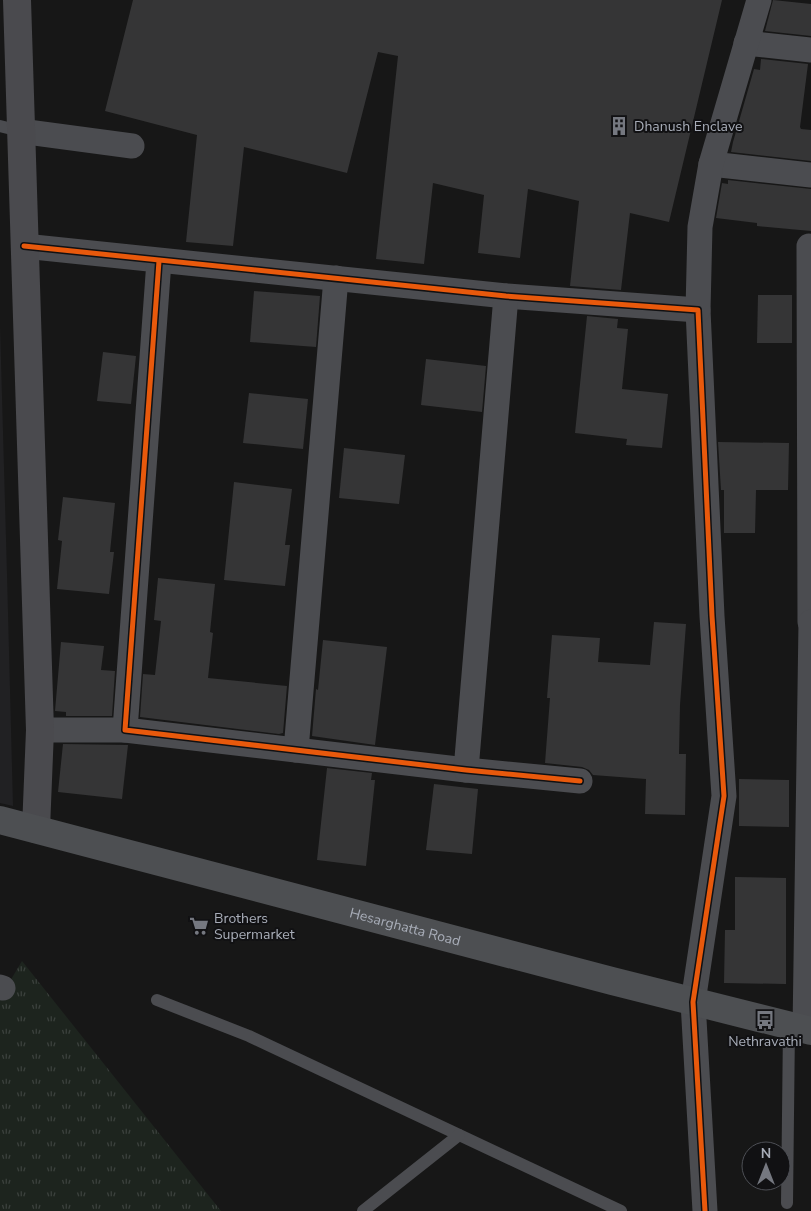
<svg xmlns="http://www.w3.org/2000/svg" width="811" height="1211" viewBox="0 0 811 1211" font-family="'Nunito Sans',sans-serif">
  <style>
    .built { fill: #212123 }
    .grass { fill: url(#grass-tufts) }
    .building { fill: #353536 }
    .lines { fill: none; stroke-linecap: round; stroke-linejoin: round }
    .lane { stroke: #4b4c50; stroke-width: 12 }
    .street { stroke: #4b4c50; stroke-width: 25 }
    .secondary { stroke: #4a4a4e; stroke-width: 28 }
    .primary { stroke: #4d4f52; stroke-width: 28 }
    .cycleway-casing { stroke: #111113; stroke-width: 8 }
    .cycleway { stroke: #e8590c; stroke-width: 5 }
    .labels { text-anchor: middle; stroke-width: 4; stroke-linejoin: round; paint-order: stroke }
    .poi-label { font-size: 14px; fill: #a8adb8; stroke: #111113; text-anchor: start }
    .street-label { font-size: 14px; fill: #a8adb8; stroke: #111113 }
  </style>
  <defs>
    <pattern id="grass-tufts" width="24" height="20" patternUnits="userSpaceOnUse" patternTransform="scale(1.25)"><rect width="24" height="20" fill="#1d241e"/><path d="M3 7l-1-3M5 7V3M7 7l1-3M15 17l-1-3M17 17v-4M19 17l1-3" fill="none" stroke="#3b413d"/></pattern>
  </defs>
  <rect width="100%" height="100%" fill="#171717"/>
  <!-- built -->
  <polygon class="built" points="0,325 7,574 13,806 0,803"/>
  <!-- grass -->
  <polygon class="grass" points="22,961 221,1211 0,1211 0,998"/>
  <!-- building -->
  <g class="building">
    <polygon points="133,0 722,0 669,222 630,213 621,290 570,286 579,201 528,189 520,258 478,253 484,195 433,183 424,264 376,259 398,56 378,52 347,173 244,147 233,246 186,242 197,135 105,111"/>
    <polygon points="773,0 811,4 811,36 765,31"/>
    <polygon points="761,59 808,64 800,127 801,129 811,130 811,161 731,152 733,142 754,69 760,70"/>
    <polygon points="728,180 811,189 811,231 757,226 757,223 716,218 722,183 728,184"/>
    <polygon points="254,291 320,296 316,347 250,342"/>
    <polygon points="758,295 792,295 792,343 757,343"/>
    <polygon points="587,316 618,319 617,328 628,329 622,389 668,394 662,448 626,445 627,439 575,433"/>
    <polygon points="103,352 136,356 131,404 97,401"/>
    <polygon points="426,359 486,366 482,412 421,405"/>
    <polygon points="249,393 308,399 303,449 243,443"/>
    <polygon points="718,442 789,443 788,490 756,490 755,533 724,533 724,490 721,490"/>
    <polygon points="344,448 405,455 399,504 339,498"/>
    <polygon points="234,482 292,489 285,545 290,545 285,586 224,580"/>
    <polygon points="63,497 115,503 110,552 114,552 109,594 57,589 62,541 58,540"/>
    <polygon points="158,578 215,584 210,632 213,633 208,678 287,686 283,733 279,734 140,717 143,674 155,675 161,621 154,620"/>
    <polygon points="654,622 686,624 680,705 679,754 686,754 685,815 645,814 646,779 593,775 589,770 582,767 545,763 550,698 547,698 552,635 600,638 598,662 650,665"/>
    <polygon points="323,640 387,647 375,745 312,736 316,689 318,690"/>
    <polygon points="61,642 104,646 101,670 115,671 112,716 66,716 66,712 55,711"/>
    <polygon points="63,744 128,745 122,799 58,792"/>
    <polygon points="327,768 372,773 371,780 375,780 366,866 317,860"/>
    <polygon points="739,779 789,780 789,827 739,826"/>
    <polygon points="434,784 478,789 472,854 426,850"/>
    <polygon points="735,877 786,878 786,984 724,983 725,930 735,930"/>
  </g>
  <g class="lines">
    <!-- lane -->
    <g class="lane">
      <polyline points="0,126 20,131"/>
      <polyline points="157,1000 249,1036 621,1211"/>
      <polyline points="787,1203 789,1026"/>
      <polyline points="363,1211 459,1135"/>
    </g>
    <!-- street -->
    <g class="street">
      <polyline points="746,43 811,50"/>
      <polyline points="20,131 132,146"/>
      <polyline points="711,164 811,175"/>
      <polyline points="24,246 506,296 698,310 712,616 724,796 693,1002 705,1211"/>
      <polyline points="809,246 810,622"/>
      <polyline points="159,261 125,730 466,770 580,781"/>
      <polyline points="698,310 700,227 711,164 759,0"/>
      <polyline points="40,730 125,730"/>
      <polyline points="296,750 336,278"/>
      <polyline points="466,770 506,296"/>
      <polyline points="0,987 3,988"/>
      <polyline points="805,1030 811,622"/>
    </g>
    <!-- secondary -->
    <polyline class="secondary" points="17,0 40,730 36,829"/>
    <!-- primary -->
    <path class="primary" id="s1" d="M0,820L612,981L811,1031"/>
    <!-- cycleway casing -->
    <g class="cycleway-casing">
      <g id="cycleway">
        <polyline points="24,246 506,296 698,310 712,616 724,796 693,1002 705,1211"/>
        <polyline points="159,261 125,730 466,770 580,781"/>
      </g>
    </g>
    <!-- cycleway -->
    <use href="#cycleway" class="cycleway"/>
  </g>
  <!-- icons -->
  <defs>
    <g id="building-bare" transform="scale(1.5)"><path d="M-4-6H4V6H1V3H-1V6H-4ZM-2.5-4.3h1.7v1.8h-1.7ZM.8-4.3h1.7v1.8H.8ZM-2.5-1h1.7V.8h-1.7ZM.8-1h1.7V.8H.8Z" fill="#757880" stroke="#111113" stroke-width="2.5" paint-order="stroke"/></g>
    <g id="supermarket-bare" transform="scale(1.5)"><path d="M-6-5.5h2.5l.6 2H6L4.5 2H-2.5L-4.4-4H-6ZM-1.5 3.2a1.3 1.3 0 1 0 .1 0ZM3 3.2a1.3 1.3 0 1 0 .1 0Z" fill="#757880" stroke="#111113" stroke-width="2.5" paint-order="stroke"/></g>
    <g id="bus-bare" transform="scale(1.5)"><path d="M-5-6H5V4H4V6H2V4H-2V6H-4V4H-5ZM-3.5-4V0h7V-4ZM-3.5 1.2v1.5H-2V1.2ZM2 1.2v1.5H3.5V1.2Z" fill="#757880" stroke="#111113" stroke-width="2.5" paint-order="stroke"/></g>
  </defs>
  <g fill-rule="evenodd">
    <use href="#building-bare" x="619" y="126"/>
    <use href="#supermarket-bare" x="199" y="926"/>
    <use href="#bus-bare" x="765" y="1020"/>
  </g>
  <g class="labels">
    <!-- poi labels -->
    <g class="poi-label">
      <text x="634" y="131">Dhanush Enclave</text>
      <text x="214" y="923">Brothers<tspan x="214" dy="16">Supermarket</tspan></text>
      <text x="765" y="1046" text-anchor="middle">Nethravathi</text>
    </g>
    <!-- street labels -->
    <g class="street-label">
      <text dy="5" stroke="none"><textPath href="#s1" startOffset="419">Hesarghatta Road</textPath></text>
    </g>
  </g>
  <!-- north arrow -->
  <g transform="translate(766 1166)"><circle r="24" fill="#111113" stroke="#4d4f55"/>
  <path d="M0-4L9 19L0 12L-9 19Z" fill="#757880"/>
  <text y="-8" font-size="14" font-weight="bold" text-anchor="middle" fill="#a8adb8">N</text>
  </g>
</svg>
